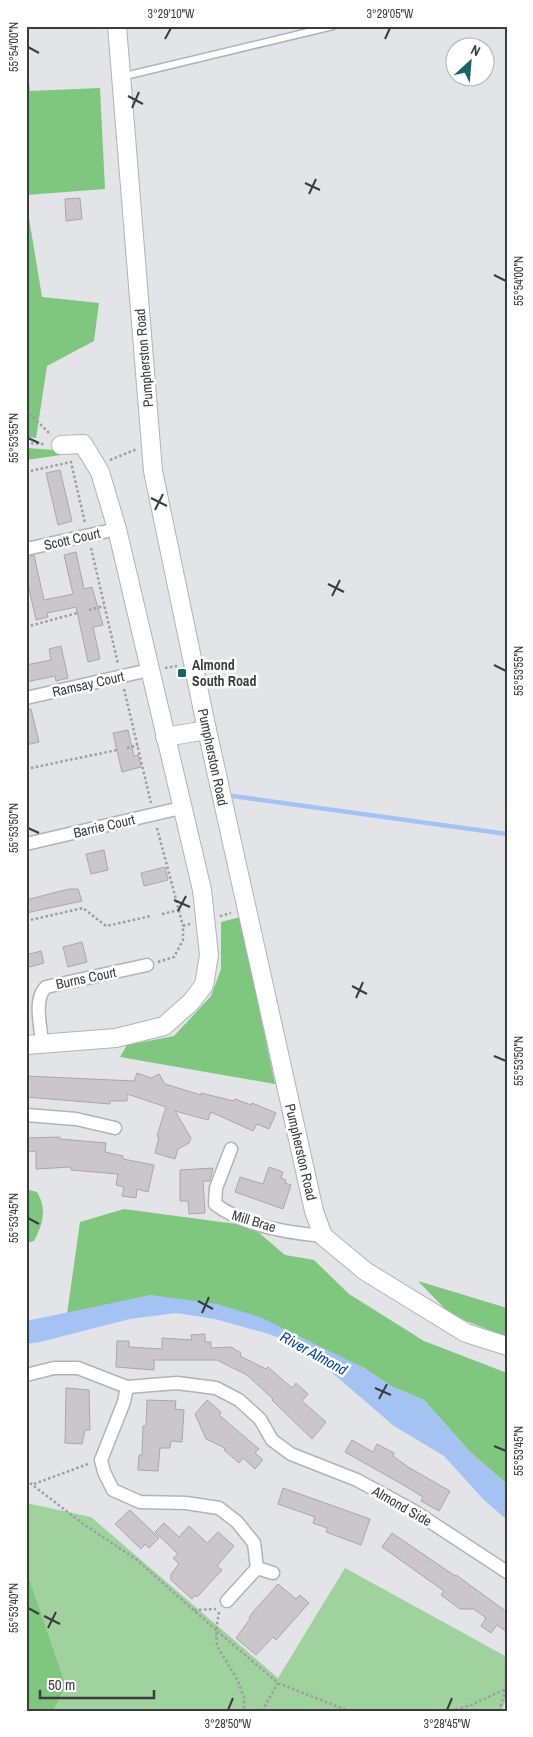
<svg xmlns="http://www.w3.org/2000/svg" width="533" height="1737" font-family="'Archivo Narrow',sans-serif">
	<rect width="100%" height="100%" fill="#e2e4e7"/>
	<path fill="#9fd29d" d="M26 1503 91 1517 278 1678 345 1568 507 1657V1694L502 1711H53L66 1686 26 1569Z"/>
	<g fill="#7fc67e">
		<path d="M26 53 30 91 100 88 105 189 26 195Z"/>
		<path d="M26 200 42 297 99 303 94 341 47 366 36 438 26 437Z"/>
		<path d="M26 448 55 450 61 455 26 460Z"/>
		<path d="M240 917 275 1084 120 1057 127 1045 174 1036 211 996 221 969V922Z"/>
		<path d="M26 1189 37 1192C47 1209 43 1224 34 1241L26 1243Z"/>
		<path d="M124 1209 251 1226 285 1255 314 1260 349 1294 424 1341 507 1373V1484L470 1452 424 1400 391 1386 364 1368 328 1352 151 1295 67 1314 80 1222Z"/>
		<path d="M418 1281 507 1308V1337L451 1315Z"/>
		<path d="M26 1569 66 1686 53 1711H26Z"/>
	</g>
	<path fill="#a5c3f2" d="M151 1295 217 1304 260 1317 364 1368 391 1386 424 1400 470 1452 507 1484V1520L484 1500 444 1456 394 1426 302 1347 269 1334 215 1319 176 1313 130 1319 40 1342 26 1344V1321Z"/>
	<g fill="none" stroke-linecap="round" stroke-linejoin="round">
		<path stroke="#a5c3f2" stroke-width="4.5" d="M233 796 507 834"/>
	</g>
	<g fill="#cac6c9" stroke="#aaa7a9">
		<path d="M80 198 82 219 66 221 65 199Z"/>
		<path d="M60 470 72 521 58 525 46 473Z"/>
		<path d="M76 552 84 589 92 587 103 625 93 627 100 659 88 662 76 607 47 613 48 617 36 620 26 575V557L34 555 44 600 73 594 64 555Z"/>
		<path d="M61 646 68 678 56 681 55 676 26 682V665L51 660 49 649Z"/>
		<path d="M26 709H31L39 742 26 745Z"/>
		<path d="M128 730 134 756 138 755 141 767 122 772 113 733Z"/>
		<path d="M104 850 108 870 91 874 86 854Z"/>
		<path d="M165 867 168 880 144 886 141 873Z"/>
		<path d="M69 889H78L82 901 26 913V900Z"/>
		<path d="M82 942 87 962 68 967 63 947Z"/>
		<path d="M41 951 44 963 26 968V955Z"/>
		<path d="M137 1073 151 1078 159 1074 165 1084 201 1095V1093L234 1101 235 1099 251 1105 252 1103 276 1113 269 1129 257 1124 253 1131 211 1112 208 1120 175 1111 191 1138 189 1143 178 1149 175 1159 155 1153 159 1137 157 1136 166 1107 127 1094V1101H110V1104L26 1097V1076L134 1081Z"/>
		<path d="M60 1137V1139L106 1143 105 1152 123 1156V1159L154 1165 148 1192 137 1189 136 1198 122 1196 124 1187 116 1185 118 1174 71 1170V1167L36 1169V1151L28 1152 27 1138Z"/>
		<path d="M269 1167 283 1172 281 1178 286 1180 285 1183 291 1185 283 1209 235 1192 240 1177 263 1184Z"/>
		<path d="M213 1168 210 1181H203L205 1213 189 1214 188 1201H180V1170Z"/>
		<path d="M205 1334V1342H211V1348L231 1347 241 1353 240 1356 266 1369 268 1367 292 1388 296 1383 308 1394 302 1401 326 1422 312 1439 272 1400 273 1399 247 1375 217 1360H154V1370L116 1367 117 1341H129V1347L162 1349V1338L192 1340 191 1335Z"/>
		<path d="M66 1388 89 1390 90 1430H85L82 1444 65 1443Z"/>
		<path d="M147 1400 176 1401 175 1409 184 1410 182 1442 171 1441 170 1448H160L158 1471 138 1470 139 1455H142L143 1426H146Z"/>
		<path d="M207 1400 221 1412 219 1415 259 1449 255 1453 263 1460 255 1469 243 1458 239 1463 224 1450 225 1448 206 1439 195 1414Z"/>
		<path d="M352 1440 373 1452 377 1444 394 1453 393 1456 408 1467 450 1491 439 1511 421 1501 423 1497 407 1487 345 1452Z"/>
		<path d="M283 1488 370 1519 361 1545 326 1532 327 1528 313 1523 315 1517 278 1504Z"/>
		<path d="M130 1510 159 1538 149 1548 145 1544 141 1549 115 1524Z"/>
		<path d="M164 1523 179 1537 189 1526 207 1543 218 1532 234 1546 217 1566 222 1570 197 1597 195 1595 192 1599 171 1580V1574L179 1564 173 1558 178 1554 155 1532Z"/>
		<path d="M392 1533 455 1576 456 1575 507 1612V1632L497 1625 491 1633 481 1626 486 1618 474 1609H460L441 1595 444 1591 382 1547Z"/>
		<path d="M278 1584 296 1599 300 1595 309 1603 276 1640 273 1637 256 1655 236 1638 250 1619 249 1618 253 1612Z"/>
	</g>
	<g fill="none" stroke-linecap="round" stroke-linejoin="round">
		<defs>
			<path id="lane" d="M121 77 333 26"/>
			<g id="street">
				<path d="M26 549 117 529"/>
				<path d="M26 698 149 670"/>
				<path d="M26 844 181 808"/>
				<path d="M42 1043C41 1027 33 999 46 987L147 965"/>
				<path d="M26 1115 76 1119 115 1128"/>
				<path d="M231 1149 216 1188 215 1204C242 1225 289 1233 323 1236"/>
				<path d="M26 1375 54 1368H78L127 1387 177 1383 216 1388 239 1400 260 1419 272 1440 291 1454 357 1480 414 1511 507 1572"/>
				<path d="M127 1387 124 1402 101 1460 104 1472 113 1490 140 1502 186 1503 219 1508 237 1522 254 1543 257 1568 227 1601"/>
				<path d="M257 1568 273 1573"/>
			</g>
			<g id="secondary">
				<path d="M117 26 153 471 207 730 314 1211 323 1236 365 1271 466 1333 507 1346"/>
				<path d="M165 737 207 730"/>
				<path d="M26 1045 116 1038 164 1026 191 1002 204 985 209 955 202 890 117 529 100 472 83 444 61 445"/>
			</g>
		</defs>
		<use href="#lane" stroke="#b1b3b6" stroke-width="9"/>
		<use href="#street" stroke="#b1b3b6" stroke-width="15"/>
		<use href="#secondary" stroke="#b1b3b6" stroke-width="20"/>
		<g stroke="#9c9ea0" stroke-width="2.5" stroke-dasharray="2.5 2.5" stroke-linecap="butt">
			<path d="M26 410 51 435"/>
			<path d="M26 443 45 444"/>
			<path d="M110 460 137 449"/>
			<path d="M26 472 71 462 85 523"/>
			<path d="M91 548 118 664"/>
			<path d="M89 610 104 606"/>
			<path d="M26 627 77 613"/>
			<path d="M165 668 177 666"/>
			<path d="M124 689 151 803"/>
			<path d="M127 748 138 745"/>
			<path d="M26 769 117 750"/>
			<path d="M157 828 183 926"/>
			<path d="M162 914 179 910"/>
			<path d="M220 916 231 913"/>
			<path d="M26 921 83 908 106 926 151 916"/>
			<path d="M158 962 174 957 183 940V926L190 924"/>
			<path d="M26 1480 82 1523 137 1560 216 1630 217 1646 238 1681 244 1698V1711"/>
			<path d="M34 1484 88 1464"/>
			<path d="M194 1610 216 1609"/>
			<path d="M219 1612 216 1630 278 1683 349 1711"/>
			<path d="M262 1711 278 1683"/>
			<path d="M451 1711 471 1705 506 1689 507 1687"/>
			<path d="M499 1711 506 1689"/>
		</g>
		<use href="#lane" stroke="#fff" stroke-width="6"/>
		<use href="#street" stroke="#fff" stroke-width="12"/>
		<use href="#secondary" stroke="#fff" stroke-width="18"/>
	</g>
	<path fill="none" stroke="#3b3c3d" stroke-width="2" d="M165 39 171 28M385 39 390 28M28 47 39 53M128 96 143 104M132 108 139 92M305 183 320 190M309 194 316 179M494 275 506 281M28 438 39 443M151 498 167 506M155 510 163 494M328 584 344 592M332 596 340 580M494 665 506 671M28 828 39 833M174 900 190 907M178 911 186 896M352 986 367 994M356 998 363 982M494 1056 506 1061M28 1218 39 1224M198 1301 213 1309M202 1313 209 1297M375 1388 391 1395M379 1399 387 1384M494 1446 506 1451M28 1608 39 1614M44 1616 60 1624M48 1628 56 1612M228 1710 233 1698M447 1710 452 1698"/>
	<rect fill="#176565" stroke="#fff" stroke-width="2" x="177" y="668" width="10" height="10" rx="2.5"/>
	<g text-anchor="middle" dominant-baseline="central" stroke-width="5" stroke-linejoin="round" paint-order="stroke">
		<g font-size="14" fill="#3b3c3d" stroke="#fff">
			<text transform="translate(144 358) rotate(-95)">Pumpherston Road</text>
			<text transform="translate(72 539) rotate(-13)">Scott Court</text>
			<text transform="translate(88 684) rotate(-13)">Ramsay Court</text>
			<text transform="translate(213 757) rotate(78)">Pumpherston Road</text>
			<text transform="translate(104 826) rotate(-13)">Barrie Court</text>
			<text transform="translate(86 978) rotate(-12)">Burns Court</text>
			<text transform="translate(301 1152) rotate(77)">Pumpherston Road</text>
			<text transform="translate(254 1221) rotate(17)">Mill Brae</text>
			<text transform="translate(402 1506) rotate(30)">Almond Side</text>
		</g>
		<g font-size="14" font-weight="bold" fill="#3b3c3d" stroke="#fff" text-anchor="start">
			<text x="192" y="665">Almond<tspan x="192" dy="16">South Road</tspan></text>
		</g>
		<g font-size="15" font-style="italic" fill="#044299" stroke="#fff">
			<text transform="translate(314 1353) rotate(29)">River Almond</text>
		</g>
	</g>
	<rect width="533" height="1737" fill="none" stroke="#ffffff" stroke-width="55"/>
	<g transform="translate(470 62) rotate(26)"><circle r="24" fill="#ffffff" stroke="#b1b1b1"/>
	<path d="M0-4L9 19L0 12L-9 19Z" fill="#176565"/>
	<text y="-8" font-size="14" font-weight="bold" text-anchor="middle" fill="#3b3c3d">N</text>
	</g>
	<path d="M40 1690v8h114v-8" fill="none" stroke="#3b3c3d" stroke-width="2.5"/>
	<text x="48" y="1690" font-size="15" fill="#3b3c3d" stroke="#ffffff" stroke-width="4" paint-order="stroke">50 m</text>
	<rect x="28" y="28" width="478" height="1682" fill="none" stroke="#3b3c3d" stroke-width="2"/>
	<g font-size="12" text-anchor="middle" fill="#3b3c3d">
		<text x="171" y="18">3°29'10"W</text>
		<text x="390" y="18">3°29'05"W</text>
		<text transform="translate(14 47) rotate(-90)" y="4">55°54'00"N</text>
		<text transform="translate(519 281) rotate(-90)" y="4">55°54'00"N</text>
		<text transform="translate(14 438) rotate(-90)" y="4">55°53'55"N</text>
		<text transform="translate(519 671) rotate(-90)" y="4">55°53'55"N</text>
		<text transform="translate(14 828) rotate(-90)" y="4">55°53'50"N</text>
		<text transform="translate(519 1061) rotate(-90)" y="4">55°53'50"N</text>
		<text transform="translate(14 1218) rotate(-90)" y="4">55°53'45"N</text>
		<text transform="translate(519 1451) rotate(-90)" y="4">55°53'45"N</text>
		<text transform="translate(14 1608) rotate(-90)" y="4">55°53'40"N</text>
		<text x="228" y="1728">3°28'50"W</text>
		<text x="447" y="1728">3°28'45"W</text>
	</g>
</svg>
